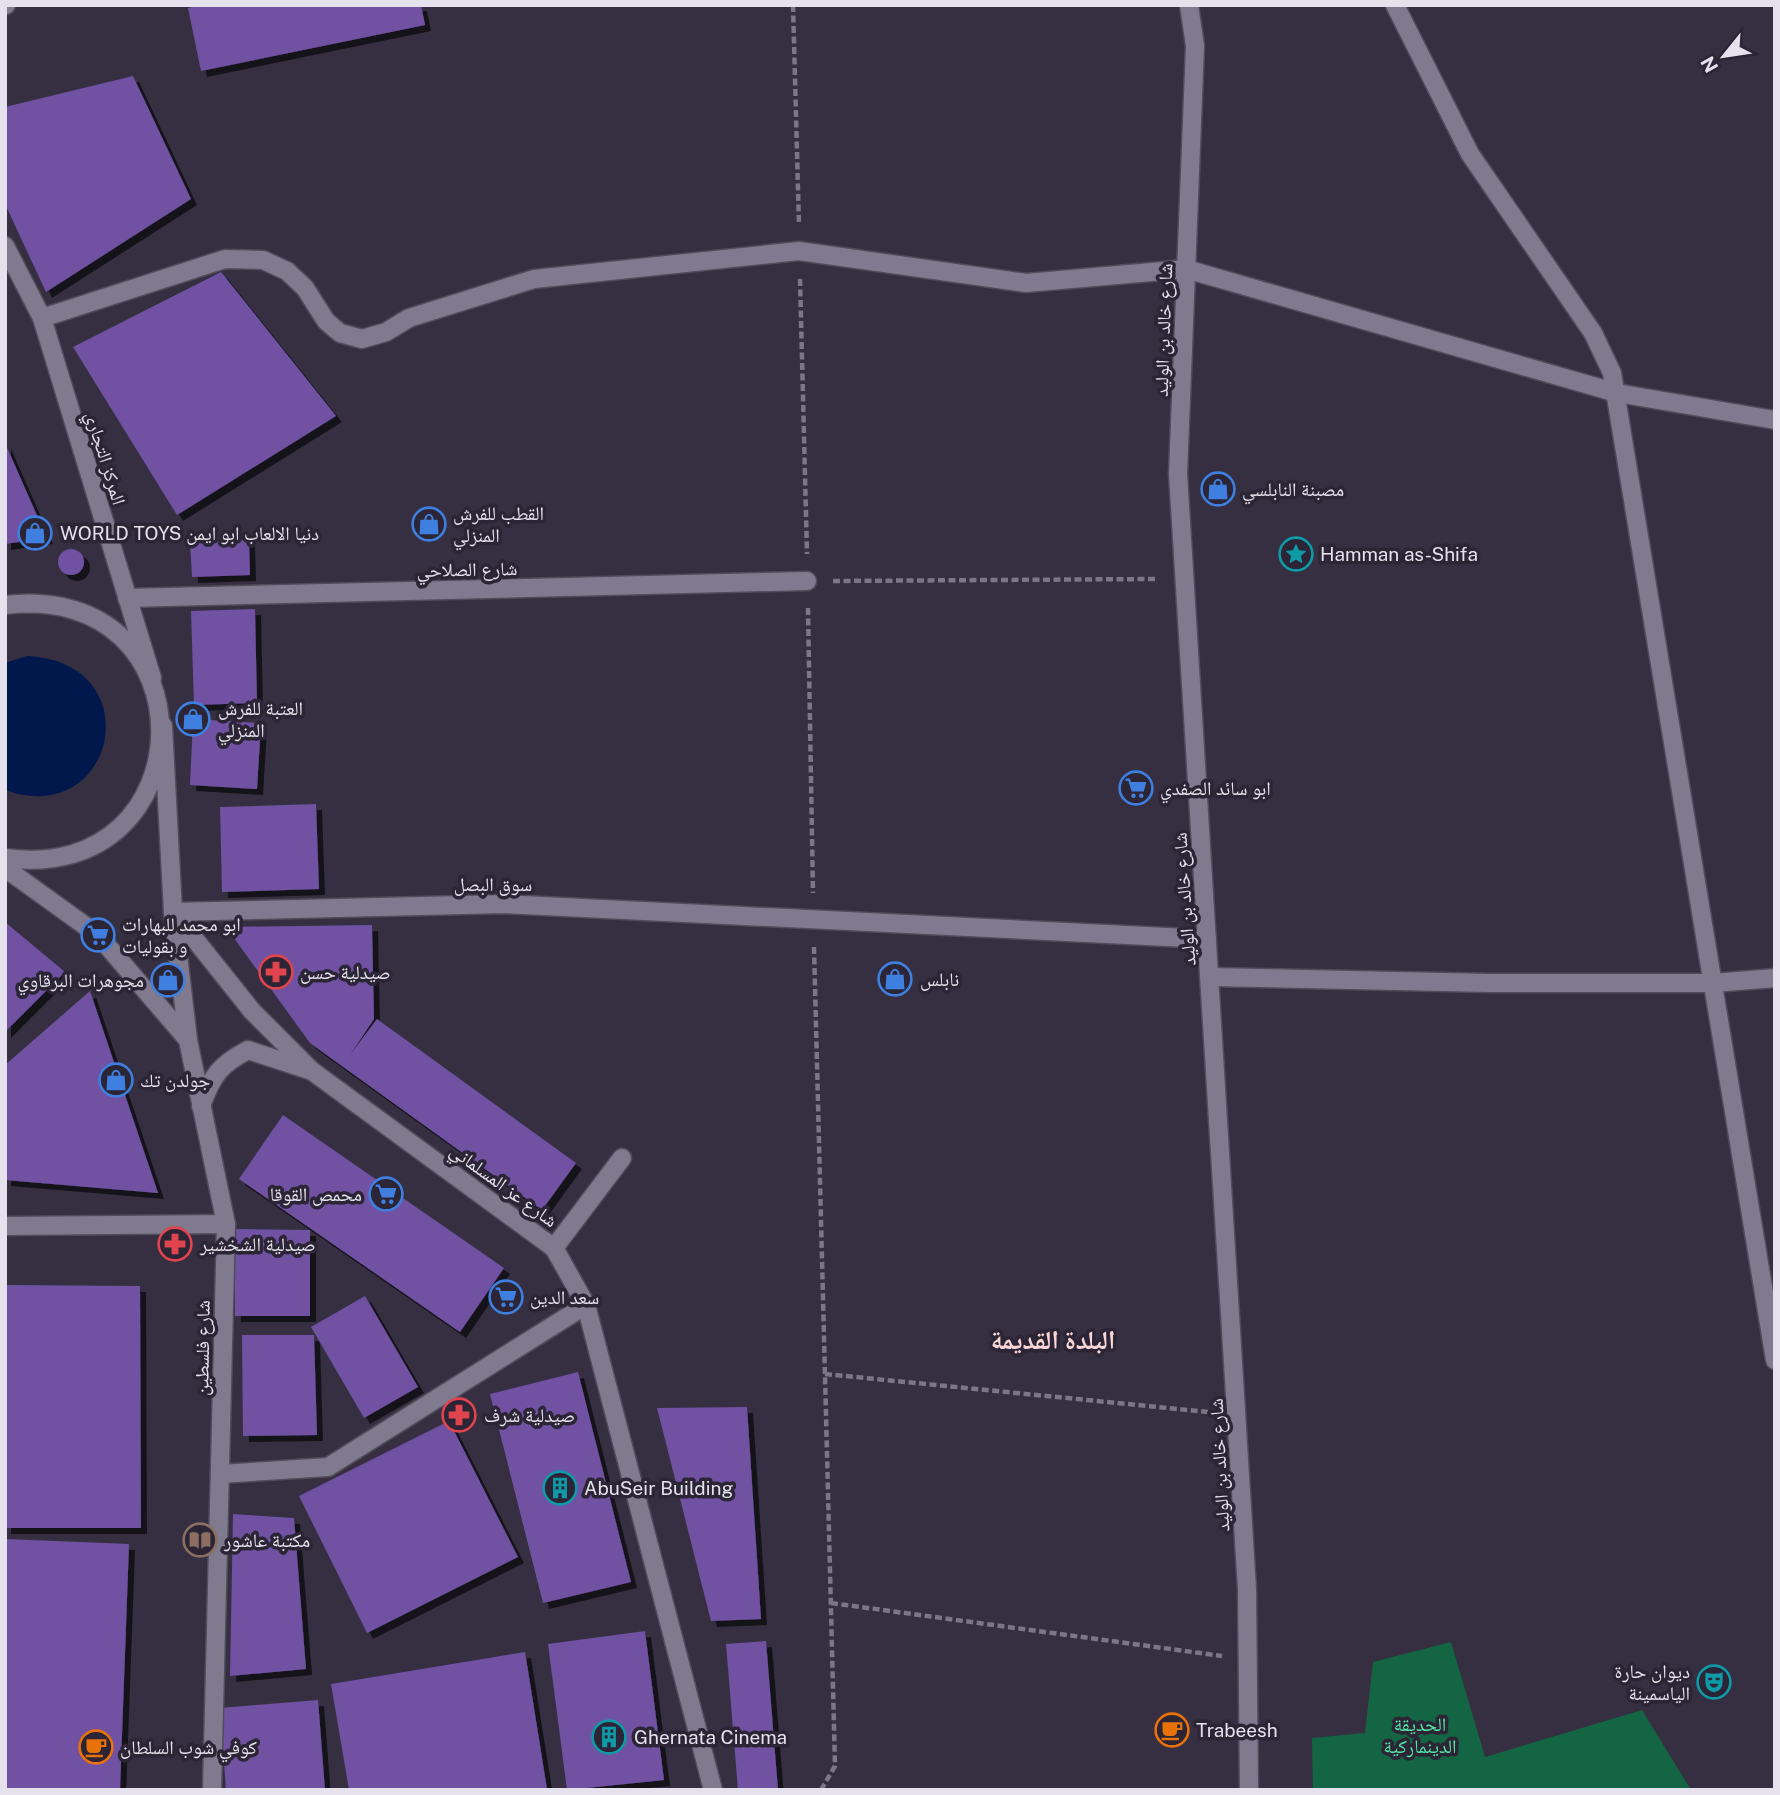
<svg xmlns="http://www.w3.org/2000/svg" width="1780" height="1795" font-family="'Public Sans','Noto Naskh Arabic',sans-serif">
	<defs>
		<filter id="shadow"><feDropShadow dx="6" dy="6" stdDeviation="0" flood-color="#0009"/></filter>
	</defs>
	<rect width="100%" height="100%" fill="#352f41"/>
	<path fill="#146543" d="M1451 1642 1485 1757 1642 1710 1691 1790H1313L1312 1738 1365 1733 1373 1662Z"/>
	<path fill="#00184c" d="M27 656C152 662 116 830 5 790V663Z"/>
	<g fill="#6f51a2" filter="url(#shadow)">
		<path d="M201 5H421L425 25 201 71 188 8Z"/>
		<path d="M133 76 191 199 46 292 5 204V107Z"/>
		<path d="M221 272 336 416 177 515 73 347Z"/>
		<path d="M5 443 47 538 5 544Z"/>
		<path d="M249 540 250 575 192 577 190 542Z"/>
		<circle cx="71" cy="562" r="13"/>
		<path d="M255 609 257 703 194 705 191 611Z"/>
		<path d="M193 719 261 723 257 789 190 785Z"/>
		<path d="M316 804 319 889 222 892 220 807Z"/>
		<path d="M5 922 65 972 5 1032Z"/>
		<path d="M372 925 374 1019 350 1055 377 1019 576 1163 542 1210 310 1043 226 927Z"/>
		<path d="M90 991 158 1193 5 1180V1065Z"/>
		<path d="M283 1115 504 1268 460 1332 239 1179Z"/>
		<path d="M235 1229 310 1230V1316H235Z"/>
		<path d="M5 1285 140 1286 141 1528H5Z"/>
		<path d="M365 1296 418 1387 364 1418 311 1327Z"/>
		<path d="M242 1335H314L317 1435 243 1436Z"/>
		<path d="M578 1372 631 1582 543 1603 490 1394Z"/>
		<path d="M747 1407 761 1619 711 1621 657 1408Z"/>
		<path d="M449 1421 518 1557 367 1633 299 1496Z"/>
		<path d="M233 1514 294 1518 306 1669 230 1676Z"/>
		<path d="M5 1539 129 1544 120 1790 5 1788Z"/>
		<path d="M645 1631 664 1780 567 1790 548 1644Z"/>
		<path d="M766 1641 778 1790H738L726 1644Z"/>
		<path d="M525 1652 547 1789 349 1790 331 1684Z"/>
		<path d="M318 1700 325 1790H226L220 1708Z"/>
	</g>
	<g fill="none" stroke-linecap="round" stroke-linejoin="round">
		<defs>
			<g id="street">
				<path d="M5 5H6"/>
				<path d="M1189 5 1195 46 1178 474 1247 1589 1249 1790"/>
				<path d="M1395 5 1470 154 1593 333 1612 373 1775 1360"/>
				<path d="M5 246 42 318 152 678"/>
				<path d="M42 318 225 259 263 260 287 271 305 288 326 321 340 333 362 339 386 332 409 318 534 279 799 251 1026 283 1186 269 1617 393 1775 420"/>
				<path d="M127 598 807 581"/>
				<path d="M5 868 98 935 188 1040"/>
				<path d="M1210 977 1489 983H1713L1775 978"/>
				<path d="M201 1106C212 1076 219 1065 248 1050L312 1071"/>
				<path d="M5 1226 226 1224"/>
				<path d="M554 1248 622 1158"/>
				<path d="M220 1474 328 1467 586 1305"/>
				<path d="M212 1790 226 1224 188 1040 173 912 505 904 1207 939"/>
			</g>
			<g id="secondary">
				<path d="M5 605C215 580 209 886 5 858"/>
				<path d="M163 726 173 912 252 1011 312 1071 554 1248 586 1305 713 1790"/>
			</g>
		</defs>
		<use href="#street" stroke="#504c5a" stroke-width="21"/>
		<use href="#secondary" stroke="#504c5a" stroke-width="21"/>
		<g stroke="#7b7786" stroke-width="4.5" stroke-dasharray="7 3.5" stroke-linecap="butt">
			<path d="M793 5 799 225"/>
			<path d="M800 279 807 554"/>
			<path d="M833 581 1156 579"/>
			<path d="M808 608 813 893"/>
			<path d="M814 947 835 1766 821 1790"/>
			<path d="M825 1374 1208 1412"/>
			<path d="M831 1603 1222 1656"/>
		</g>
		<use href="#street" stroke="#807a8f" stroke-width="18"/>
		<use href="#secondary" stroke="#807a8f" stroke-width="18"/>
	</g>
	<defs>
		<symbol id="shop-ring" viewBox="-11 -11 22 22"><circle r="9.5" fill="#2b2536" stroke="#3f7fe0" stroke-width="1.5"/><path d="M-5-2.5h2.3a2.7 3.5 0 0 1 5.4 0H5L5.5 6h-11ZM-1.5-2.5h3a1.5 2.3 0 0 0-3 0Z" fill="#3f7fe0"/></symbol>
		<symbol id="sight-ring" viewBox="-11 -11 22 22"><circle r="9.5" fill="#2b2536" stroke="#0f9aa8" stroke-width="1.5"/><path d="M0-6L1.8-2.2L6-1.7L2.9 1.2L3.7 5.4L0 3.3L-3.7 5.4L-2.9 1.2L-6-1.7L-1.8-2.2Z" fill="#0f9aa8"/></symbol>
		<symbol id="supermarket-ring" viewBox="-11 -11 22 22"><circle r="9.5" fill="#2b2536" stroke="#3f7fe0" stroke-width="1.5"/><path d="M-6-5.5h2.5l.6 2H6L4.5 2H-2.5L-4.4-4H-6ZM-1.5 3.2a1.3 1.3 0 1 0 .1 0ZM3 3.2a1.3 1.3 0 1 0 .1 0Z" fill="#3f7fe0"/></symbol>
		<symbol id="pharmacy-ring" viewBox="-11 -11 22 22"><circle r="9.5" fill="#2b2536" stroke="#e0444e" stroke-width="1.5"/><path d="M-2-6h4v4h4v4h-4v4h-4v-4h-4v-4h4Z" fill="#e0444e"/></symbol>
		<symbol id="building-ring" viewBox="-11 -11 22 22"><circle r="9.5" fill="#2b2536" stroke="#0f9aa8" stroke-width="1.5"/><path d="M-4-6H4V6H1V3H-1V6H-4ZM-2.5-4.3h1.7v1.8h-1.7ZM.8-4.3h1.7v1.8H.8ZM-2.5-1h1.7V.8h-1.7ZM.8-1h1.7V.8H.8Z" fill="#0f9aa8"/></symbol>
		<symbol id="library-ring" viewBox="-11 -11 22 22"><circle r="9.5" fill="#2b2536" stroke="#8d6e63" stroke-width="1.5"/><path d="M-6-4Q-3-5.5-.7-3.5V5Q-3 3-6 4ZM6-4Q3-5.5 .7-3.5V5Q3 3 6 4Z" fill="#8d6e63"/></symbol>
		<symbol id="theatre-ring" viewBox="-11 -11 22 22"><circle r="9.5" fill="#2b2536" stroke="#0f9aa8" stroke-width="1.5"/><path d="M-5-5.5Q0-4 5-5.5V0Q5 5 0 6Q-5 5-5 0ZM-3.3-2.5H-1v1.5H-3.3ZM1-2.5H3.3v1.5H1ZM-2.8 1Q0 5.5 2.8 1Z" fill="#0f9aa8"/></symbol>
		<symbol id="cafe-ring" viewBox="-11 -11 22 22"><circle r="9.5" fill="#2b2536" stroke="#e8710a" stroke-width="1.5"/><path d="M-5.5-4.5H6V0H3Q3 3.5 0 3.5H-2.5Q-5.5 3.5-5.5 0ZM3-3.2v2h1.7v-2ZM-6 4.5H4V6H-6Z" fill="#e8710a"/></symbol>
	</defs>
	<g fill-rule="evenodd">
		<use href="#shop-ring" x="1199" y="470" width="38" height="38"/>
		<use href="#shop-ring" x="410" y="505" width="38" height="38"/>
		<use href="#shop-ring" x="16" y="514" width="38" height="38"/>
		<use href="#sight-ring" x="1277" y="535" width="38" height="38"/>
		<use href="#shop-ring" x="174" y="700" width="38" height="38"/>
		<use href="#supermarket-ring" x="1117" y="769" width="38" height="38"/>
		<use href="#supermarket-ring" x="79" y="916" width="38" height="38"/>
		<use href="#pharmacy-ring" x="257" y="953" width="38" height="38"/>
		<use href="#shop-ring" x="876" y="960" width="38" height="38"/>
		<use href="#shop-ring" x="149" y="961" width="38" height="38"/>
		<use href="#shop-ring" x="97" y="1061" width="38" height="38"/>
		<use href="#supermarket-ring" x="367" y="1175" width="38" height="38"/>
		<use href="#pharmacy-ring" x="156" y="1225" width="38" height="38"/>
		<use href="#supermarket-ring" x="487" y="1278" width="38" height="38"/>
		<use href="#pharmacy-ring" x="440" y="1396" width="38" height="38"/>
		<use href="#building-ring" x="541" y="1469" width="38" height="38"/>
		<use href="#library-ring" x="181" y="1521" width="38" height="38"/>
		<use href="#theatre-ring" x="1695" y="1663" width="38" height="38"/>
		<use href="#cafe-ring" x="1153" y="1711" width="38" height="38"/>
		<use href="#building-ring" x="590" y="1718" width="38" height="38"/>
		<use href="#cafe-ring" x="77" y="1728" width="38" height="38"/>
	</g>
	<g text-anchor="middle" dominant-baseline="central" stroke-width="7" stroke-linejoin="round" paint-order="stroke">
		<g font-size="19" fill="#e5e2ed" stroke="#2b2536">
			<text transform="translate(1163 330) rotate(-88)">شارع خالد بن الوليد</text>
			<text transform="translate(106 458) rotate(73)">المركز التجاري</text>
			<text transform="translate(467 569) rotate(-1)">شارع الصلاحي</text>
			<text x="493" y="884">سوق البصل</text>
			<text transform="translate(1184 899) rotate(-94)">شارع خالد بن الوليد</text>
			<text transform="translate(504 1185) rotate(36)">شارع عز المسلماني</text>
			<text transform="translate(202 1348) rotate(-89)">شارع فلسطين</text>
			<text transform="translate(1219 1465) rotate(-93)">شارع خالد بن الوليد</text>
		</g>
		<g font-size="19" fill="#e5e2ed" stroke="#2b2536" text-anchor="start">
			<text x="1242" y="489">مصبنة النابلسي</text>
			<text x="453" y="513">القطب للفرش<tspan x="453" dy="22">المنزلي</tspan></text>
			<text x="60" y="533">WORLD TOYS دنيا الالعاب ابو ايمن</text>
			<text x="1320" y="554">Hamman as-Shifa</text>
			<text x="218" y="708">العتبة للفرش<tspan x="218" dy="22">المنزلي</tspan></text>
			<text x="1160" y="788">ابو سائد الصفدي</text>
			<text x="122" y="924">ابو محمد للبهارات<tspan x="122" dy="22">و بقوليات</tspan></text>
			<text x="300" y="972">صيدلية حسن</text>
			<text x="920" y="979">نابلس</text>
			<text x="144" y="980" text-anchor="end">مجوهرات البرقاوي</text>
			<text x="140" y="1080">جولدن تك</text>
			<text x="362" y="1194" text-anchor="end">محمص القوقا</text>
			<text x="200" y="1244">صيدلية الشخشير</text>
			<text x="530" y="1297">سعد الدين</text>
			<text x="484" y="1415">صيدلية شرف</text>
			<text x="584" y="1488">AbuSeir Building</text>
			<text x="224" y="1540">مكتبة عاشور</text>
			<text x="1690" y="1671" text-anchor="end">ديوان حارة<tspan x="1690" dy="22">الياسمينة</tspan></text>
			<text x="1196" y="1730">Trabeesh</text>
			<text x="634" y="1737">Ghernata Cinema</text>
			<text x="120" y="1747">كوفي شوب السلطان</text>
		</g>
		<g font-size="19" fill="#53e8a5" stroke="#2b2536">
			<text x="1420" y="1724">الحديقة<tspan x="1420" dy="22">الدينماركية</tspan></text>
		</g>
		<g font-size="26" font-weight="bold" fill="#fad6d6" stroke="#2b2536">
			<text x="1053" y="1339">البلدة القديمة</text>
		</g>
	</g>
	<rect width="1780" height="1795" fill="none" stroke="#e5e2ed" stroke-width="14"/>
	<g transform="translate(1724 56) rotate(240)" stroke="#2b2536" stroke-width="5" paint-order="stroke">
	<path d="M0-5L12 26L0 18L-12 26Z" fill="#e5e2ed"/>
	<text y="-10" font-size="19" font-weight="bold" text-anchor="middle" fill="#e5e2ed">N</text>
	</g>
</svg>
